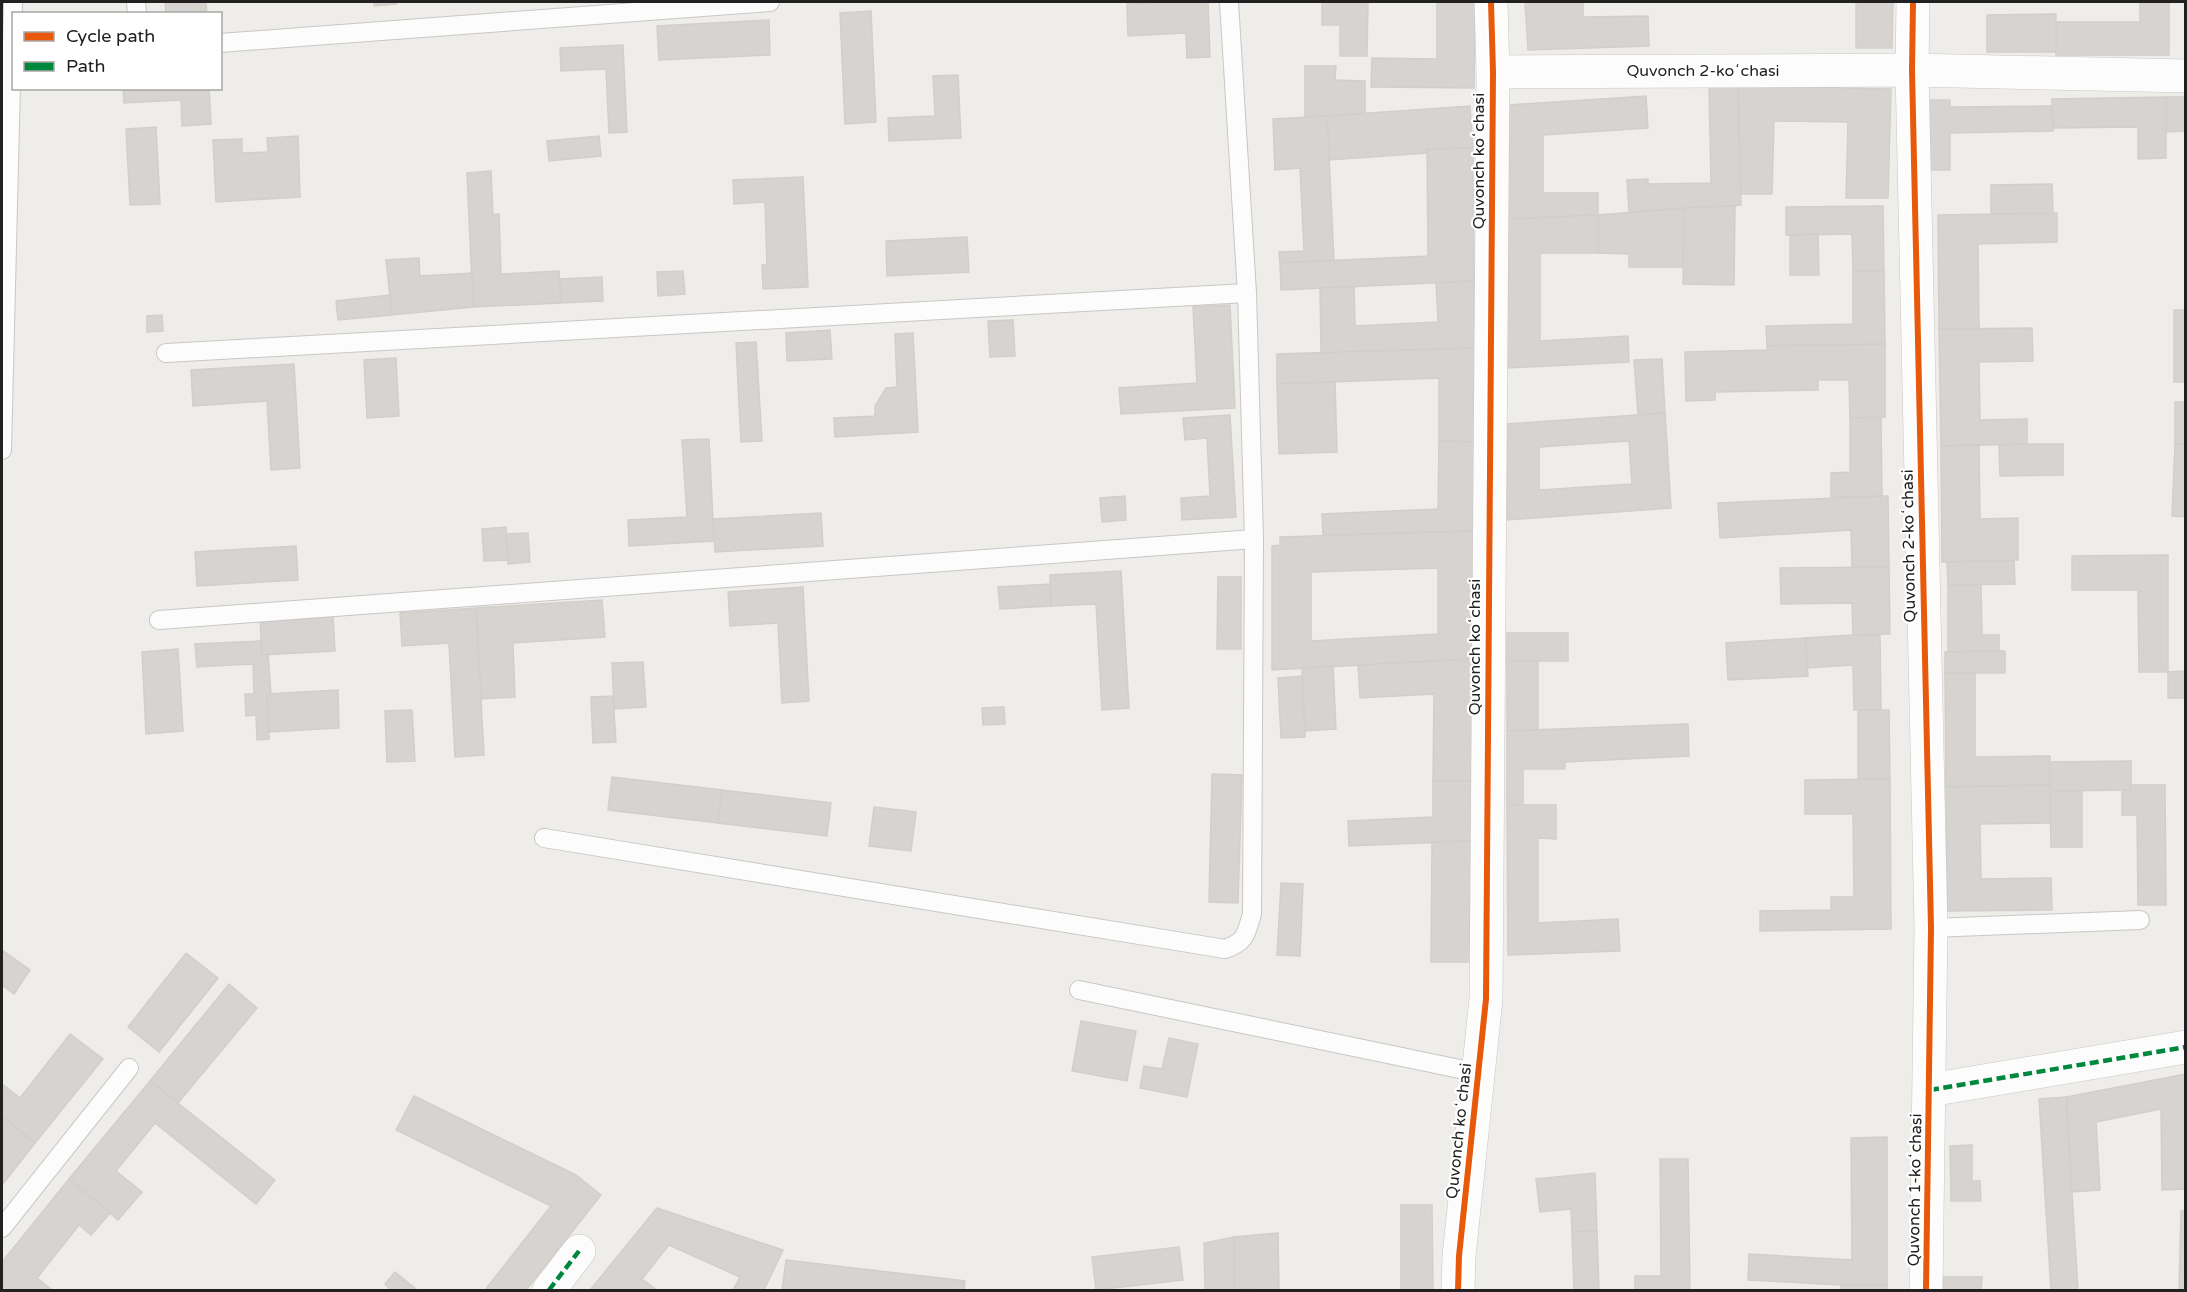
<svg xmlns="http://www.w3.org/2000/svg" width="2187" height="1292" font-family="'Varela Round',sans-serif">
	<rect width="100%" height="100%" fill="#efedea"/>
	<g fill="#d6d3d1" stroke="#d2cfcb" stroke-width="1.5" fill-rule="evenodd">
		<path d="M165 2H206L207 14H166Z"/>
		<path d="M374 2H396V4L374 6Z"/>
		<path d="M1184 2H1208L1210 57 1187 58 1186 33 1128 36 1127 4Z"/>
		<path d="M1322 2H1368L1367 56H1340V25H1322Z"/>
		<path d="M1437 2H1475L1474 88 1371 87 1372 58 1437 59Z"/>
		<path d="M1525 2H1583V17L1648 16 1649 46 1528 50Z"/>
		<path d="M1856 2H1893L1892 48H1856Z"/>
		<path d="M2140 2H2169V55H2056V22H2140Z"/>
		<path d="M871 11 876 122 845 124 840 13Z"/>
		<path d="M2056 14V52H1987V15Z"/>
		<path d="M769 20 770 55 659 60 657 26Z"/>
		<path d="M623 45 627 132 609 133 606 69 561 71 560 48Z"/>
		<path d="M1305 66H1336L1335 80 1365 81V114L1305 117Z"/>
		<path d="M958 75 961 138 889 141 888 118 935 116 933 76Z"/>
		<path d="M1709 86H1738L1741 205 1629 212 1627 180 1648 179V184L1711 183Z"/>
		<path d="M1738 86 1891 89 1888 198H1846L1848 122 1774 121 1772 194H1741Z"/>
		<path d="M123 88H209L211 124 182 126 181 100 124 103Z"/>
		<path d="M1646 96 1648 128 1543 135V193H1598V215L1508 219V105Z"/>
		<path d="M2166 97H2186V131L2166 132Z"/>
		<path d="M2166 97V158L2138 159V127L2053 128 2052 99Z"/>
		<path d="M1923 100H1950V107L2052 106 2053 131 1950 133V170H1923Z"/>
		<path d="M1470 106 1473 148 1427 149V153L1329 160 1327 116Z"/>
		<path d="M1327 116 1334 260 1280 263 1279 252 1304 251 1300 168 1275 170 1273 119Z"/>
		<path d="M156 127 160 204 130 205 126 129Z"/>
		<path d="M298 136 300 197 216 202 213 140 242 139V153L268 152 267 138Z"/>
		<path d="M599 136 601 156 549 161 547 141Z"/>
		<path d="M1473 148 1474 281 1281 290 1280 263 1428 256 1427 149Z"/>
		<path d="M491 171 493 215 499 214 501 274 559 271 561 303 473 307 467 173Z"/>
		<path d="M803 177 808 287 763 289 762 265H767L765 202 734 204 733 180Z"/>
		<path d="M2052 184 2053 214H1991V185Z"/>
		<path d="M1735 206 1734 285 1683 284 1684 208Z"/>
		<path d="M1883 206 1884 271H1853L1852 234 1786 235V207Z"/>
		<path d="M1684 208 1683 267H1629V254L1598 253V215Z"/>
		<path d="M2057 213V242L1978 244 1979 329H1939L1938 215Z"/>
		<path d="M1598 215V253H1540V341L1628 336 1629 362 1507 368 1508 219Z"/>
		<path d="M1818 234 1819 275H1790V235Z"/>
		<path d="M967 237 969 272 887 276 886 241Z"/>
		<path d="M419 258 420 276 472 273 473 307 392 315 386 260Z"/>
		<path d="M683 271 685 294 658 296 657 272Z"/>
		<path d="M1853 271H1884L1885 344 1767 346 1766 326 1853 324Z"/>
		<path d="M602 277 603 301 561 303 560 279Z"/>
		<path d="M1474 281 1475 348 1321 353 1320 288 1354 287 1355 326 1438 322 1436 283Z"/>
		<path d="M390 295 392 315 338 320 336 301Z"/>
		<path d="M1230 305 1235 408 1121 414 1119 388 1197 383 1193 307Z"/>
		<rect x="2174" y="310" width="12" height="72"/>
		<path d="M162 315 163 331 147 332V316Z"/>
		<path d="M1013 320 1015 356 990 357 988 321Z"/>
		<path d="M2032 328 2033 361 1979 362 1980 420 2027 419V444L1941 446 1939 329Z"/>
		<path d="M830 330 832 359 787 361 786 333Z"/>
		<path d="M913 333 918 432 835 437 834 418 875 416V406L886 388 897 387 895 334Z"/>
		<path d="M756 342 762 441 741 442 736 343Z"/>
		<path d="M1885 344V417L1850 418 1849 380H1818V390L1715 392V400L1686 401 1685 352 1767 350V346Z"/>
		<path d="M1475 348 1474 442 1439 441V378L1277 384V354Z"/>
		<path d="M396 358 399 416 367 418 364 360Z"/>
		<path d="M1662 359 1665 413 1638 415 1634 360Z"/>
		<path d="M294 364 300 468 271 470 267 401 193 406 191 370Z"/>
		<path d="M1335 382 1337 452 1279 454 1277 384Z"/>
		<rect x="2175" y="402" width="11" height="42"/>
		<path d="M1665 413 1671 508 1507 520V424ZM1629 441 1632 484 1539 490V447Z"/>
		<path d="M1230 415 1236 517 1182 520 1181 498 1210 496 1207 438 1185 440 1183 418Z"/>
		<path d="M1850 418H1881L1882 496 1831 497V473L1850 472Z"/>
		<path d="M709 439 714 541 629 546 628 520 687 517 682 440Z"/>
		<path d="M1439 441 1474 442V531L1323 535 1322 514 1438 509Z"/>
		<path d="M2027 444H2063V475L2000 476 1999 445Z"/>
		<path d="M2175 444H2186V517L2172 516Z"/>
		<path d="M1979 445 1980 519 2018 518V560L1942 562 1941 446Z"/>
		<path d="M1125 496 1126 520 1102 522 1100 498Z"/>
		<path d="M1882 496H1888L1889 567H1852L1851 530 1720 538 1718 503Z"/>
		<path d="M821 513 823 546 715 552 713 519Z"/>
		<path d="M506 527 508 560 484 561 482 529Z"/>
		<path d="M1474 531 1473 659 1272 670V546L1280 545V537ZM1438 568V634L1311 641V572Z"/>
		<path d="M528 533 530 562 508 564 506 534Z"/>
		<path d="M296 546 298 580 197 586 195 552Z"/>
		<path d="M2168 555V672H2139L2138 590H2072V556Z"/>
		<path d="M2014 561 2015 584 1948 585 1947 562Z"/>
		<path d="M1889 567 1890 634 1853 635 1852 603 1781 604 1780 568Z"/>
		<path d="M1121 571 1129 708 1102 710 1096 604 1051 606 1050 575Z"/>
		<path d="M1218 577H1241V649H1217Z"/>
		<path d="M1050 584 1051 606 1000 609 998 587Z"/>
		<path d="M1948 585H1981L1982 635H1999V651L1948 652Z"/>
		<path d="M803 587 809 701 782 703 778 623 730 626 728 592Z"/>
		<path d="M602 600 605 637 513 643 515 697 481 699 476 608Z"/>
		<path d="M476 608 484 755 455 757 449 643 402 646 400 613Z"/>
		<path d="M333 616 335 651 262 655 260 620Z"/>
		<rect x="1507" y="633" width="61" height="28"/>
		<path d="M1853 635H1880L1881 710H1854L1853 665 1807 668 1805 638Z"/>
		<path d="M1805 638 1808 676 1728 680 1726 643Z"/>
		<path d="M261 641 262 655 268 654 271 694H267L269 739 257 740 256 715 246 716 245 694H254L253 664 197 667 195 644Z"/>
		<path d="M178 649 183 731 146 734 142 652Z"/>
		<path d="M1999 651H2005V673H1945V652Z"/>
		<path d="M1473 659 1472 781H1433L1434 694 1360 698 1358 665Z"/>
		<rect x="1507" y="661" width="31" height="70"/>
		<path d="M643 662 646 707 614 709 612 663Z"/>
		<path d="M1333 666 1336 729 1305 731 1302 668Z"/>
		<path d="M2186 671V698H2168V672Z"/>
		<path d="M1945 673H1975V757L2050 756V785L1946 787Z"/>
		<path d="M1302 676 1305 737 1281 738 1278 678Z"/>
		<path d="M338 690 339 728 269 732 267 694Z"/>
		<path d="M613 696 616 742 593 743 591 697Z"/>
		<path d="M1004 707 1005 724 983 725 982 708Z"/>
		<path d="M412 710 415 761 387 762 385 711Z"/>
		<path d="M1858 710H1889L1890 779H1858Z"/>
		<path d="M1688 724 1689 756 1565 762V769H1523V805H1507V731Z"/>
		<path d="M2131 761V790L2050 791V762Z"/>
		<path d="M1212 774 1242 775 1238 903 1209 902Z"/>
		<path d="M612 777 722 790 718 823 608 810Z"/>
		<path d="M1890 779 1891 929 1760 931V911L1831 910V897H1854L1853 814H1805V780Z"/>
		<path d="M1433 781H1472L1471 841 1349 846 1348 821 1433 817Z"/>
		<path d="M2050 785 2051 823 1980 824 1981 879 2051 878 2052 910 1947 911 1946 787Z"/>
		<path d="M2131 785H2165L2166 905H2138L2137 815H2122V790H2131Z"/>
		<path d="M722 790 831 803 827 836 718 823Z"/>
		<path d="M2050 791H2082V847H2051Z"/>
		<path d="M1507 805H1556V839L1538 838V923L1618 919 1620 951 1508 955Z"/>
		<path d="M874 807 916 812 911 851 869 846Z"/>
		<path d="M1471 841 1470 962H1431L1432 842Z"/>
		<path d="M1281 883 1303 884 1300 956 1277 955Z"/>
		<path d="M2 950 30 970 14 994 2 985Z"/>
		<path d="M186 953 218 978 159 1052 128 1027Z"/>
		<path d="M229 984 257 1008 178 1103 150 1081Z"/>
		<path d="M1081 1021 1136 1031 1127 1081 1072 1071Z"/>
		<path d="M70 1034 103 1059 35 1143 2 1116V1084L20 1098Z"/>
		<path d="M1169 1038 1198 1044 1187 1097 1140 1088 1144 1066 1162 1069Z"/>
		<path d="M2186 1074V1189L2162 1190 2161 1109 2096 1122 2100 1190 2072 1192 2066 1097Z"/>
		<path d="M150 1081 275 1180 256 1204 155 1123 116 1171 142 1192 118 1220 69 1179Z"/>
		<path d="M414 1096 576 1175 601 1195 526 1290H485L551 1206 396 1130Z"/>
		<path d="M2066 1097 2078 1290H2051L2039 1099Z"/>
		<path d="M2 1116 35 1143 2 1185Z"/>
		<path d="M1887 1137V1285H1841L1748 1280 1749 1254 1852 1260 1851 1138Z"/>
		<path d="M1972 1145V1181H1980L1981 1201H1951L1950 1146Z"/>
		<path d="M1660 1159H1688L1690 1290H1635V1276H1661Z"/>
		<path d="M1595 1173 1597 1231 1572 1232 1571 1209 1540 1212 1536 1179Z"/>
		<path d="M69 1179 110 1213 91 1235 79 1225 37 1278 52 1290H4L2 1289V1262Z"/>
		<path d="M1401 1205H1432L1433 1290H1401Z"/>
		<path d="M657 1208 783 1250 764 1290H733L740 1277 669 1245 642 1279 657 1290H590Z"/>
		<path d="M2181 1211H2186V1290H2179Z"/>
		<path d="M1597 1231 1599 1290H1574L1572 1232Z"/>
		<path d="M1278 1233 1279 1290 1234 1288V1237Z"/>
		<path d="M1234 1237V1290H1205L1204 1243Z"/>
		<path d="M1179 1247 1183 1280 1096 1290 1092 1257Z"/>
		<path d="M786 1260 965 1281 964 1290H782Z"/>
		<path d="M395 1272 417 1290 390 1289 385 1284Z"/>
		<path d="M1943 1277H1982L1981 1290H1943Z"/>
		<rect x="1841" y="1285" width="46" height="5"/>
	</g>
	<g fill="none" stroke-linecap="round" stroke-linejoin="round">
		<defs>
			<g id="service">
				<path d="M136 2 137 14"/>
				<path d="M220 43 770 2"/>
				<path d="M166 353 1247 293"/>
				<path d="M2 450 13 2"/>
				<path d="M159 620 1254 539"/>
				<path d="M544 838 1225 949C1246 942 1246 934 1252 914L1254 539 1247 293 1229 2"/>
				<path d="M1931 928 2140 920"/>
				<path d="M1079 990 1479 1073"/>
				<path d="M2 1228 129 1068"/>
			</g>
			<g id="minor">
				<path d="M1913 2 1912 70 1931 928 1926 1290"/>
				<path d="M1493 72 1912 70 2186 76"/>
				<path d="M1930 1090 2186 1047"/>
				<path d="M549 1290 579 1251"/>
				<path d="M1458 1290 1459 1256 1486 999 1493 72 1491 2"/>
			</g>
		</defs>
		<use href="#service" stroke="#c8c7c6" stroke-width="20"/>
		<use href="#minor" stroke="#c8c7c6" stroke-width="34"/>
		<use href="#service" stroke="#fdfcfc" stroke-width="18"/>
		<use href="#minor" stroke="#fdfcfc" stroke-width="33"/>
		<g stroke="#00873e" stroke-width="4.5" stroke-dasharray="9 4.5" stroke-linecap="butt">
			<path d="M1930 1090 2186 1047"/>
			<path d="M549 1290 579 1251"/>
		</g>
		<defs>
			<g id="cycleway">
				<path d="M1913 2 1912 70 1931 928 1926 1290"/>
				<path d="M1458 1290 1459 1256 1486 999 1493 72 1491 2"/>
			</g>
		</defs>
		<use href="#cycleway" stroke="#fff" stroke-width="10"/>
		<use href="#cycleway" stroke="#e8590c" stroke-width="6"/>
	</g>
	<g text-anchor="middle" dominant-baseline="central" stroke-width="4.5" stroke-linejoin="round" paint-order="stroke">
		<g font-size="16" fill="#212121" stroke="#fff">
			<text x="1703" y="71">Quvonch 2-koʻchasi</text>
			<text transform="translate(1479 161) rotate(-90)">Quvonch koʻchasi</text>
			<text transform="translate(1909 546) rotate(-91)">Quvonch 2-koʻchasi</text>
			<text transform="translate(1475 647) rotate(-90)">Quvonch koʻchasi</text>
			<text transform="translate(1459 1131) rotate(-84)">Quvonch koʻchasi</text>
			<text transform="translate(1915 1190) rotate(-89)">Quvonch 1-koʻchasi</text>
		</g>
	</g>
	<rect width="2187" height="1292" fill="none" stroke="#212121" stroke-width="6"/>
	<rect x="12" y="12" width="210" height="78" fill="#ffffff" stroke="#a6a6a6" stroke-width="1.5"/>
	<rect x="24" y="32" width="30" height="9" fill="#e8590c" stroke="#a6a6a6" stroke-width="1.5"/>
	<text x="66" y="42" font-size="18" fill="#212121">Cycle path</text>
	<rect x="24" y="62" width="30" height="9" fill="#00873e" stroke="#a6a6a6" stroke-width="1.5"/>
	<text x="66" y="72" font-size="18" fill="#212121">Path</text>
</svg>
